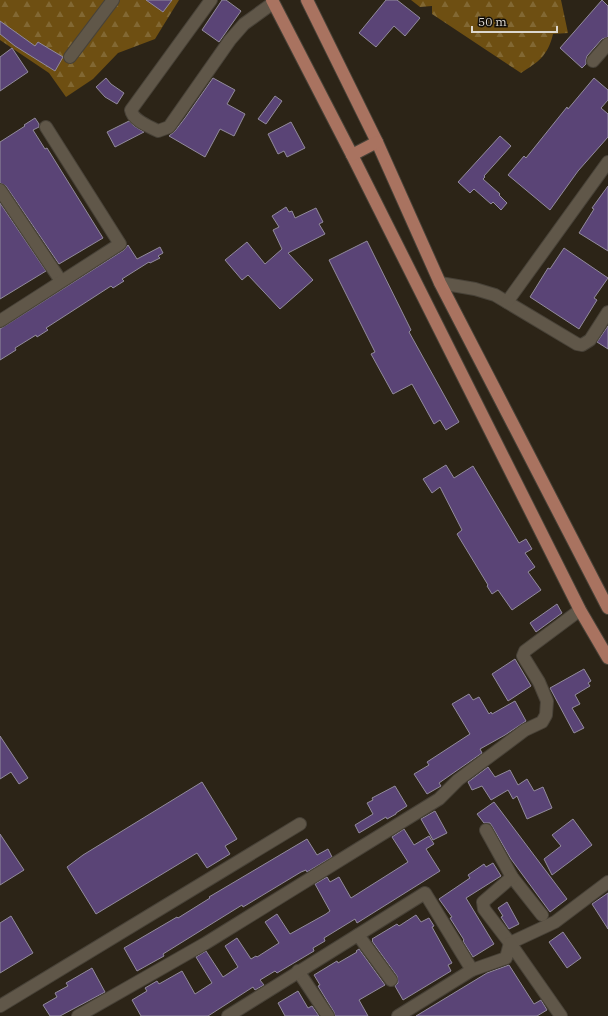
<svg xmlns="http://www.w3.org/2000/svg" width="608" height="1016" font-family="'IBM Plex Serif',serif">
	<defs>
		<pattern id="forest-firs" width="22" height="20" patternUnits="userSpaceOnUse"><rect width="22" height="20" fill="#6e4f12"/><path d="M5 1l3.5 6h-7zM16 11l3.5 6h-7z" fill="#826833"/></pattern>
	</defs>
	<rect width="100%" height="100%" fill="#2c2417"/>
	<g fill="url(#forest-firs)">
		<path d="M0 0H179L155 39 118 53 93 79 66 97 49 73 0 40Z"/>
		<path d="M411 0H561L568 33 553 34C548 56 538 62 521 73L432 14V6L420 7Z"/>
	</g>
	<g fill="#5a4476" stroke="#928b9c">
		<path d="M146 0H172L163 12Z"/>
		<path d="M222 0H226L241 11 219 42 202 30Z"/>
		<path d="M386 0H397L420 18 405 36 394 26 376 47 359 33Z"/>
		<path d="M602 0 608 6V37L602 39 587 56 586 60V64L582 68 560 48Z"/>
		<path d="M0 21 35 46 38 42 63 57 55 71 15 46 0 34Z"/>
		<path d="M12 48 28 72 0 91V57Z"/>
		<path d="M106 78 111 84 124 93 117 104 105 97 96 87Z"/>
		<path d="M213 78 235 90 227 104 245 114 234 136 220 129 205 157 169 136 175 131 185 118Z"/>
		<path d="M594 78 608 90V100L601 108 608 114V137L578 171 550 210 508 175 524 156 526 158 567 107 568 109Z"/>
		<path d="M275 96 282 101 266 124 258 119Z"/>
		<path d="M35 118 39 124V127L33 130 45 149 47 148 103 238 59 264 6 186 0 183V142L25 126 24 125Z"/>
		<path d="M129 121 134 126 144 132 115 147 107 132Z"/>
		<path d="M291 122 305 148 287 157 284 151 278 154 268 134Z"/>
		<path d="M500 136 511 146 484 176 485 177 483 179 500 194 499 195 507 203 501 210 493 202 491 204 474 189 470 193 458 182Z"/>
		<path d="M608 186V251L579 233 594 209 592 208Z"/>
		<path d="M0 203 46 271 0 299Z"/>
		<path d="M286 207 289 212 292 211 295 218 316 208 323 222 319 224 325 234 288 253 313 280 280 309 248 275 242 280 225 260 247 242 265 264 282 249 273 230 279 227 272 216Z"/>
		<path d="M367 241 411 330 409 332 459 422 446 430 440 420 434 424 412 384 393 394 371 354 375 352 329 260Z"/>
		<path d="M128 245 137 259 160 247 163 253 158 256 160 258 150 263 149 262 122 279 124 281 113 288 111 286 46 328 48 330 37 337 36 335 15 348 16 350 0 360V329L124 250Z"/>
		<path d="M564 248 608 278 594 298 597 300 579 329 530 297 548 268 550 269Z"/>
		<path d="M608 326V349L597 342Z"/>
		<path d="M446 465 454 478 473 466 519 543 526 539 532 549 525 553 535 567 528 572 541 590 512 610 498 590 492 594 487 586 488 585 457 534 462 530 440 487 432 493 423 479Z"/>
		<path d="M557 604 562 613 536 632 530 623Z"/>
		<path d="M515 659 531 686 508 701 492 674Z"/>
		<path d="M584 669 591 681 588 683 590 686 575 695 580 704 572 708 584 728 574 733 550 688Z"/>
		<path d="M469 694 473 700 479 697 489 714 491 712 492 714 515 701 526 721 505 735 480 749 482 753 439 783 441 786 427 794 414 774 429 765 427 762 470 734 452 704Z"/>
		<path d="M0 736 28 778 19 784 11 772 0 779Z"/>
		<path d="M488 767 495 777 510 770 518 785 527 779 534 791 543 787 552 808 527 819 517 796 513 799 508 790 491 800 482 786 472 790 468 782Z"/>
		<path d="M202 782 237 839 225 846 230 854 207 868 197 853 96 914 67 867 83 855Z"/>
		<path d="M395 786 407 806 396 813V814L387 819 386 817 359 833 355 825 373 814 367 803 373 800 372 798Z"/>
		<path d="M494 802 567 899 550 912 511 859 492 826 490 823H484L477 814Z"/>
		<path d="M435 811 447 833 433 840 421 819Z"/>
		<path d="M573 819 592 845 552 875 544 859 561 846 552 835Z"/>
		<path d="M404 829 414 845 429 836 434 844 426 849 440 871 357 923 355 919 324 938 325 941 313 948 314 951 277 973 275 971 260 980 264 985 255 990 253 987 208 1016H141L132 1000 147 991 145 988 157 981 159 984 182 971 195 994 212 983 196 957 206 951 223 977 238 967 225 946 237 938 251 959 256 956 257 957 279 943 265 922 277 914 290 934 326 914 330 911 315 884 327 877 330 882 339 877 351 898 408 862 392 837Z"/>
		<path d="M0 834 24 870 0 885Z"/>
		<path d="M307 839 317 855 328 849 332 857 307 872 306 870 301 872 243 907 242 905 163 954 164 956 137 971 124 948 177 917 178 918 210 898 209 897Z"/>
		<path d="M493 863 501 876 466 898 494 944 473 957 463 941 464 940 450 918 452 917 439 899 470 878 468 875 484 864 486 867Z"/>
		<path d="M608 893V929L592 904Z"/>
		<path d="M507 902 519 924 509 929 501 917 503 916 498 908Z"/>
		<path d="M416 915 421 922 429 918 434 926 432 927 452 963 448 965 451 971 403 1000 395 986 398 983 397 976 372 941 373 940 372 939 397 924 399 926Z"/>
		<path d="M11 916 33 953 0 973V923Z"/>
		<path d="M563 932 581 958 567 968 549 942Z"/>
		<path d="M359 949 385 985 359 1000 368 1016H335L334 1012 318 986 320 985 314 975 337 961 338 963 357 952 356 951Z"/>
		<path d="M509 965 534 1004 541 1000 547 1010 537 1016H416L487 973Z"/>
		<path d="M92 968 105 992 60 1016H50L43 1005 57 997 55 993 68 986 66 983Z"/>
		<path d="M298 991 308 1008 312 1006 319 1016H285L278 1003Z"/>
	</g>
	<g fill="none" stroke-linecap="round" stroke-linejoin="round">
		<defs>
			<g id="minor">
				<path d="M211 0 131 110C133 121 149 126 158 131L169 127 230 40 244 24 273 3"/>
				<path d="M70 57 113 0"/>
				<path d="M593 61 608 44"/>
				<path d="M0 190 61 281"/>
				<path d="M440 283 475 289 495 295 577 344 582 345 590 340 608 312"/>
				<path d="M507 302 608 162"/>
				<path d="M0 321 120 244 46 127"/>
				<path d="M486 830 512 877 542 915"/>
				<path d="M512 877 483 902 484 909 510 943 555 922 608 882"/>
				<path d="M358 935 391 980"/>
				<path d="M298 971 328 1016"/>
				<path d="M0 1006 300 824"/>
				<path d="M78 1016 206 943 439 799 458 780 525 730 542 722 546 715 547 701 539 682 523 656 525 651 580 610"/>
				<path d="M228 1016 425 893 472 970"/>
				<path d="M398 1016 472 970 506 958 510 943 561 1016"/>
			</g>
			<g id="major">
				<path d="M272 0 352 155 580 610 608 658"/>
				<path d="M307 0 377 142 440 283 608 608"/>
				<path d="M352 155 377 142"/>
			</g>
		</defs>
		<use href="#minor" stroke="#484238" stroke-width="14"/>
		<use href="#major" stroke="#484238" stroke-width="14"/>
		<use href="#minor" stroke="#605749" stroke-width="12"/>
		<use href="#major" stroke="#a97360" stroke-width="12"/>
	</g>
	<path d="M472 26v6h85v-6" fill="none" stroke="#dcd7cf" stroke-width="2"/>
	<text x="478" y="26" font-size="12" fill="#dcd7cf" stroke="#120e09" stroke-width="3" paint-order="stroke">50 m</text>
</svg>
